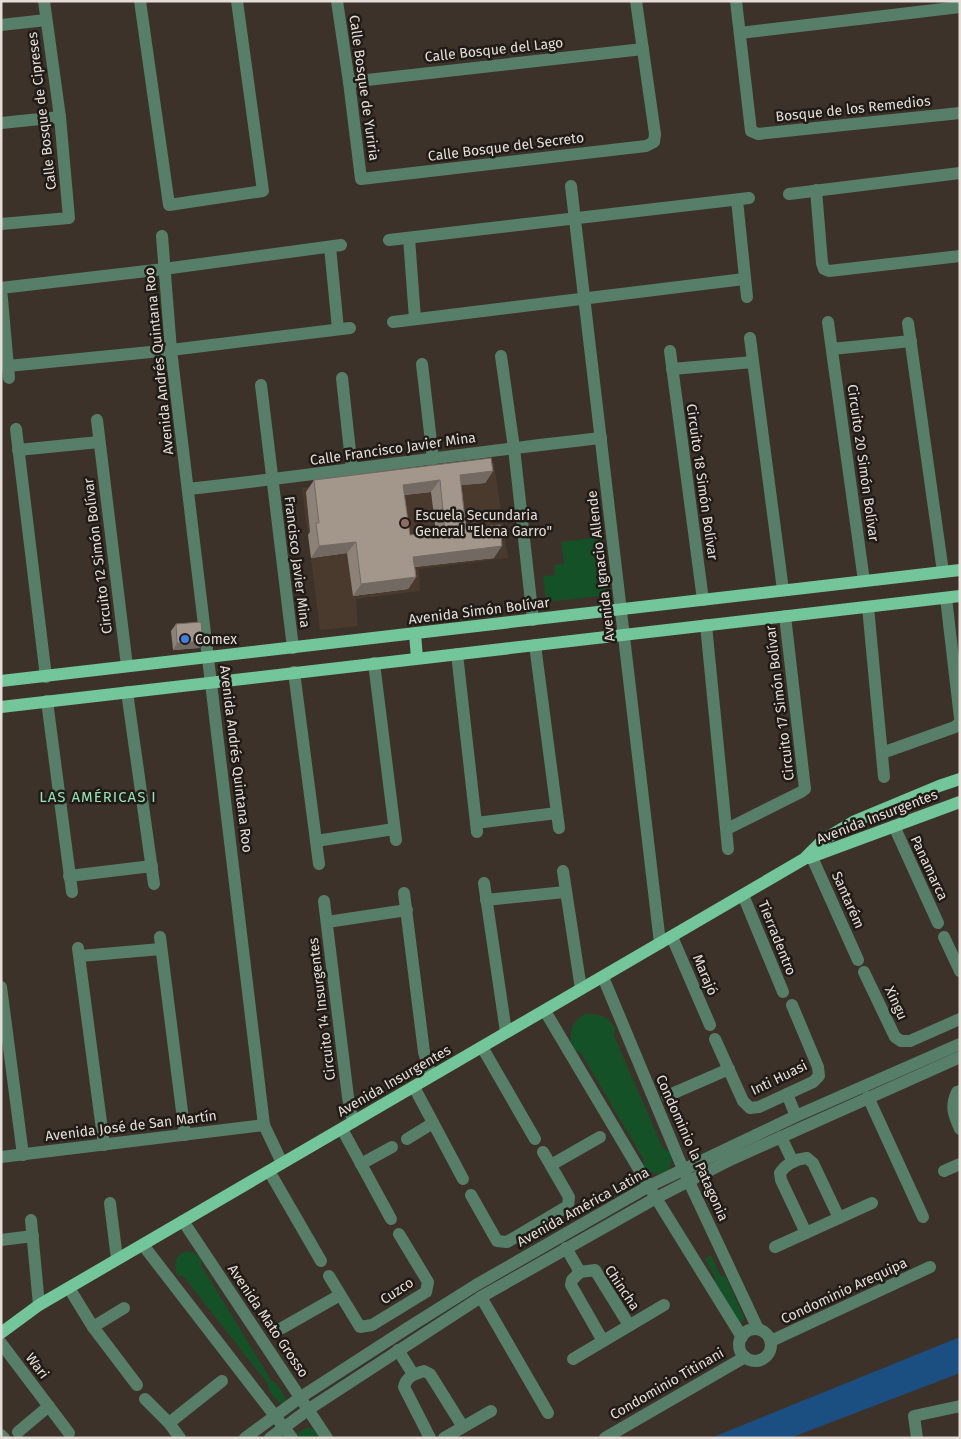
<svg xmlns="http://www.w3.org/2000/svg" width="961" height="1439" font-family="'Fira Sans',sans-serif">
	<rect width="100%" height="100%" fill="#3d322a"/>
	<path fill="#4a392d" d="M494 463 508 558 419 569 420 591 356 599 358 626 320 630 302 488Z"/>
	<g fill="#145126">
		<path d="M602 537 609 595 546 602 543 576 555 575 554 565 564 564 561 542Z"/>
		<path d="M585 1014C599 1014 607 1015 615 1028L614 1036 663 1148 672 1153C671 1156 672 1162 671 1165 666 1179 651 1174 643 1167L644 1160 581 1053 572 1049C570 1032 569 1024 585 1014Z"/>
		<path d="M187 1251 194 1253 201 1258V1265L271 1380C279 1384 282 1392 286 1399L284 1403H280C274 1398 268 1391 267 1383L183 1276 177 1275C174 1264 174 1255 187 1251Z"/>
		<path d="M711 1255 720 1275 726 1277 744 1318 743 1321 740 1323 714 1284 715 1277 705 1259Z"/>
		<path d="M307 1427 313 1429 318 1434 317 1438H297L299 1432Z"/>
	</g>
	<path fill="#1b4f81" d="M960 1337V1373L790 1438H711Z"/>
	<g fill="none" stroke-linecap="round" stroke-linejoin="round">
		<g stroke="#577e68" stroke-width="12">
			<path d="M140 1 169 205 263 191 237 1"/>
			<path d="M337 1 349 82 361 179 646 146 654 142 655 134 636 1"/>
			<path d="M736 1 751 131 758 134 960 113"/>
			<path d="M1 25 46 20"/>
			<path d="M740 33 960 7"/>
			<path d="M349 82 643 49"/>
			<path d="M1 123 60 117"/>
			<path d="M571 186 660 943"/>
			<path d="M816 190 822 263 824 269 829 271 960 256"/>
			<path d="M789 194 960 173"/>
			<path d="M737 200 747 297"/>
			<path d="M1 224 69 218 60 117 44 1"/>
			<path d="M162 236 171 350 264 1125 282 1163"/>
			<path d="M409 238 415 319"/>
			<path d="M389 240 749 198"/>
			<path d="M330 247 338 329"/>
			<path d="M393 322 744 279"/>
			<path d="M828 322 864 581"/>
			<path d="M908 323 943 572"/>
			<path d="M750 338 783 590"/>
			<path d="M832 349 911 341"/>
			<path d="M670 351 703 600"/>
			<path d="M501 356 514 448 533 620"/>
			<path d="M422 364 433 459"/>
			<path d="M8 366 171 350 350 328"/>
			<path d="M672 369 753 362"/>
			<path d="M9 378 1 288 164 269 341 245"/>
			<path d="M342 378 352 470"/>
			<path d="M261 385 293 648"/>
			<path d="M97 420 127 666"/>
			<path d="M16 429 46 677"/>
			<path d="M18 450 99 442"/>
			<path d="M188 489C326 474 463 453 601 438"/>
			<path d="M946 598 960 718"/>
			<path d="M868 607 884 777"/>
			<path d="M706 625 728 849"/>
			<path d="M535 645 559 828"/>
			<path d="M457 654 477 832"/>
			<path d="M374 663 396 840"/>
			<path d="M294 672 319 864"/>
			<path d="M127 692 154 884"/>
			<path d="M47 701 72 892"/>
			<path d="M882 753 955 727 960 722"/>
			<path d="M476 823 557 813"/>
			<path d="M894 826 938 923"/>
			<path d="M727 829 801 792 805 789 785 616"/>
			<path d="M316 841 394 829"/>
			<path d="M810 853 858 960"/>
			<path d="M563 871 581 989"/>
			<path d="M69 876 152 866"/>
			<path d="M484 883 506 1032"/>
			<path d="M404 893 424 1052 431 1076"/>
			<path d="M743 895 783 992"/>
			<path d="M486 900 565 892"/>
			<path d="M324 901 348 1097 353 1122"/>
			<path d="M327 922 407 910"/>
			<path d="M160 937 185 1135"/>
			<path d="M672 937 710 1025"/>
			<path d="M944 937 960 971"/>
			<path d="M78 948 104 1145"/>
			<path d="M80 956 161 949"/>
			<path d="M864 972 895 1037 901 1041H910L960 1019"/>
			<path d="M603 977 683 1169 758 1329"/>
			<path d="M1 987 23 1155"/>
			<path d="M545 1011 656 1198 742 1337"/>
			<path d="M715 1039 743 1101 750 1108 759 1107 813 1082 819 1076 818 1067 792 1005"/>
			<path d="M482 1047 535 1139"/>
			<path d="M414 1087 463 1179"/>
			<path d="M960 1091 957 1092C950 1107 954 1115 960 1129"/>
			<path d="M787 1094 796 1116"/>
			<path d="M667 1096 729 1069"/>
			<path d="M868 1097 923 1217"/>
			<path d="M342 1129 391 1219"/>
			<path d="M781 1137 793 1162"/>
			<path d="M407 1139 433 1123"/>
			<path d="M1 1157 264 1125"/>
			<path d="M361 1164 392 1147"/>
			<path d="M551 1165 600 1137"/>
			<path d="M269 1171 321 1261"/>
			<path d="M944 1171 960 1164"/>
			<path d="M471 1195 497 1241 507 1242 568 1206 569 1197 543 1152"/>
			<path d="M110 1203 117 1259"/>
			<path d="M31 1220 39 1305"/>
			<path d="M183 1221 327 1438"/>
			<path d="M806 1233 781 1180 780 1173C787 1163 796 1159 807 1158L813 1163 839 1218"/>
			<path d="M1 1240 33 1236"/>
			<path d="M143 1245 292 1438"/>
			<path d="M775 1247 872 1203"/>
			<path d="M566 1248 580 1272"/>
			<path d="M329 1276 360 1327 372 1325 426 1292 428 1282 399 1234"/>
			<path d="M69 1288 93 1327 137 1385"/>
			<path d="M481 1297 548 1413"/>
			<path d="M93 1327 124 1308"/>
			<path d="M282 1328 340 1295"/>
			<circle cx="755" cy="1345" r="16"/>
			<path d="M603 1341 571 1285 572 1280 580 1272 595 1270 629 1325"/>
			<path d="M771 1341 930 1267"/>
			<path d="M1 1343 69 1433"/>
			<path d="M398 1350 413 1374"/>
			<path d="M573 1359 664 1305"/>
			<path d="M145 1399 169 1423 180 1438"/>
			<path d="M169 1423 222 1381"/>
			<path d="M18 1432 49 1406"/>
			<path d="M1 1435 4 1438"/>
			<path d="M245 1438 301 1397 406 1329 476 1285 649 1186 796 1116 960 1044"/>
			<path d="M270 1438 309 1409 481 1297 656 1198 730 1160 960 1057"/>
			<path d="M430 1438 404 1387C406 1377 414 1374 424 1371L430 1374 463 1427"/>
			<path d="M444 1438 491 1411"/>
			<path d="M605 1438 745 1357"/>
			<path d="M917 1438 914 1416 960 1406"/>
		</g>
		<g stroke="#72c699" stroke-width="12">
			<path d="M415 634 417 658"/>
			<path d="M1 681 960 570"/>
			<path d="M1 707 960 596"/>
			<path d="M808 858 960 802"/>
			<path d="M1 1333 39 1305 804 859 823 840 855 821 939 786 960 779"/>
		</g>
	</g>
	<g fill="#8c8278" fill-rule="evenodd">
		<path d="M493 471 485 483 461 485 466 529 494 558 415 567 416 577 408 589 353 596 347 553 311 558 308 535 310 532 306 492 314 480ZM431 492 436 532 410 535 404 495Z"/>
		<path d="M176 624 203 641 199 648 173 650 171 631Z"/>
	</g>
	<g fill="#726a62">
		<path d="M493 471 485 483 452 486 460 475Z"/>
		<path d="M440 480 431 492 395 496 403 485Z"/>
		<path d="M356 542 347 553 311 558 319 546Z"/>
		<path d="M502 546 494 558 405 568 413 557Z"/>
		<path d="M416 577 408 589 353 596 361 584Z"/>
		<path d="M203 641 199 648 173 650 177 643Z"/>
	</g>
	<g fill="#a3978c" stroke="#726a62" fill-rule="evenodd">
		<path d="M491 458 493 471 460 475 466 529 500 525 502 546 413 557 416 577 361 584 356 542 319 546 316 523H319L314 480ZM440 480 445 531 410 535 403 485Z"/>
		<path d="M201 622 203 641 177 643 176 624Z"/>
	</g>
	<circle fill="#8d6e63" stroke="#201b17" stroke-width="2" cx="405" cy="523" r="5"/>
	<circle fill="#3f7fe0" stroke="#201b17" stroke-width="2" cx="185" cy="639" r="5"/>
	<g text-anchor="middle" dominant-baseline="central" stroke-width="5" stroke-linejoin="round" paint-order="stroke">
		<g font-size="14" fill="#e4ddd8" stroke="#201b17">
			<text transform="translate(494 50) rotate(-6)">Calle Bosque del Lago</text>
			<text transform="translate(364 88) rotate(82)">Calle Bosque de Yuriria</text>
			<text transform="translate(853 109) rotate(-6)">Bosque de los Remedios</text>
			<text transform="translate(42 111) rotate(-97)">Calle Bosque de Cipreses</text>
			<text transform="translate(506 147) rotate(-7)">Calle Bosque del Secreto</text>
			<text transform="translate(159 361) rotate(-96)">Avenida Andrés Quintana Roo</text>
			<text transform="translate(393 449) rotate(-8)">Calle Francisco Javier Mina</text>
			<text transform="translate(863 463) rotate(82)">Circuito 20 Simón Bolívar</text>
			<text transform="translate(702 482) rotate(82)">Circuito 18 Simón Bolívar</text>
			<text transform="translate(98 556) rotate(-97)">Circuito 12 Simón Bolívar</text>
			<text transform="translate(297 562) rotate(83)">Francisco Javier Mina</text>
			<text transform="translate(601 566) rotate(-97)">Avenida Ignacio Allende</text>
			<text transform="translate(479 611) rotate(-7)">Avenida Simón Bolívar</text>
			<text transform="translate(780 703) rotate(-97)">Circuito 17 Simón Bolívar</text>
			<text transform="translate(236 759) rotate(83)">Avenida Andrés Quintana Roo</text>
			<text transform="translate(877 817) rotate(-21)">Avenida Insurgentes</text>
			<text transform="translate(929 868) rotate(65)">Panamarca</text>
			<text transform="translate(848 900) rotate(66)">Santarém</text>
			<text transform="translate(777 938) rotate(68)">Tierradentro</text>
			<text transform="translate(705 975) rotate(67)">Marajó</text>
			<text transform="translate(896 1003) rotate(65)">Xingu</text>
			<text transform="translate(322 1009) rotate(-97)">Circuito 14 Insurgentes</text>
			<text transform="translate(779 1078) rotate(-26)">Inti Huasi</text>
			<text transform="translate(394 1081) rotate(-30)">Avenida Insurgentes</text>
			<text transform="translate(131 1126) rotate(-7)">Avenida José de San Martín</text>
			<text transform="translate(692 1148) rotate(66)">Condominio la Patagonia</text>
			<text transform="translate(583 1207) rotate(-29)">Avenida América Latina</text>
			<text transform="translate(622 1288) rotate(56)">Chincha</text>
			<text transform="translate(397 1291) rotate(-33)">Cuzco</text>
			<text transform="translate(844 1291) rotate(-25)">Condominio Arequipa</text>
			<text transform="translate(268 1321) rotate(56)">Avenida Mato Grosso</text>
			<text transform="translate(37 1366) rotate(53)">Wari</text>
			<text transform="translate(667 1384) rotate(-30)">Condominio Titinani</text>
		</g>
		<g font-size="14" fill="#e4ddd8" stroke="#201b17" text-anchor="start">
			<text x="415" y="515">Escuela Secundaria<tspan x="415" dy="16">General "Elena Garro"</tspan></text>
			<text x="195" y="639">Comex</text>
		</g>
		<g font-size="15" letter-spacing="1" fill="#94e2b5" stroke="#201b17">
			<text x="98" y="797">LAS AMÉRICAS I</text>
		</g>
	</g>
	<rect width="961" height="1439" fill="none" stroke="#e4ddd8" stroke-width="5"/>
</svg>
